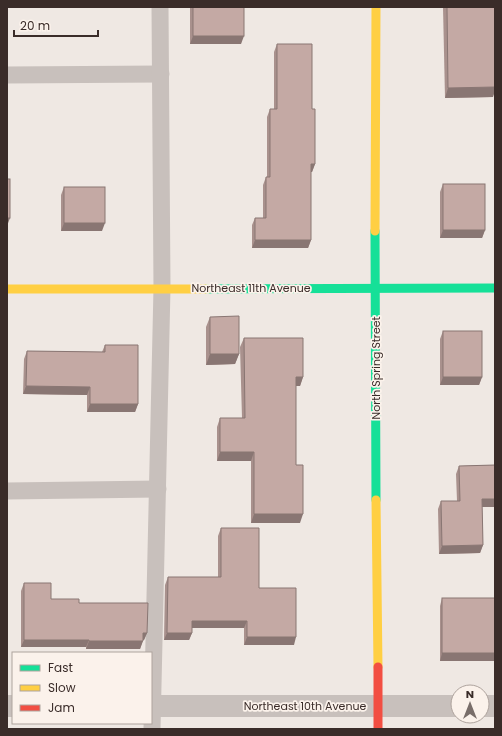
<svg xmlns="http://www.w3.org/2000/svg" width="502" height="736" font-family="Poppins,sans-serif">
	<rect width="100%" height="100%" fill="#efe8e3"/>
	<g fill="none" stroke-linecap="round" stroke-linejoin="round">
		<g stroke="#c8c0bc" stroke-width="17">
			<path d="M7 75 161 74"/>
			<path d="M7 491 158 489"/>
			<path d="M152 729 162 288 160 7"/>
		</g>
		<g stroke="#c8c0bc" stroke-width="22">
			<path d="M7 706H13"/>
			<path d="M151 706H458"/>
			<path d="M482 706H495"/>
		</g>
		<g stroke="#16e098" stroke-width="9">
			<path d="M375 231 376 500"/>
			<path d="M207 289 495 288"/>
		</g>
		<g stroke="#ffcf43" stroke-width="9">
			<path d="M375 231 376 7"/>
			<path d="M7 289H207"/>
			<path d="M376 500 378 667"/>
		</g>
		<path stroke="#f24e42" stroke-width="9" d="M378 667V729"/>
	</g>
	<g fill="#a9918d">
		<path d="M190 7H244L241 44H190Z"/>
		<path d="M443 7H495L493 97 445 98Z"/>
		<path d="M277 44 312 109 315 164 312 172H311V240L308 248H252V225L255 218H263V185L266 177H267V117L270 109H274V52Z"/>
		<path d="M443 184 485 230 482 238H440V192Z"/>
		<path d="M64 187 102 231H61V195Z"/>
		<path d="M210 317 239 354 235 364 206 365V327Z"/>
		<path d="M443 331 482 377 479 385H440V339Z"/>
		<path d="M244 338 303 377 300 386H296V465L300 523H251V461H217V427L220 418H242L240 347Z"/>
		<path d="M105 345 138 404 135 412H87V395L23 394 24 359 27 351 102 352Z"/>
		<path d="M495 465V507H482L483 545 480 553 439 554 438 509 441 501H457L456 474 459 466Z"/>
		<path d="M221 528 259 588 294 645H244V628H192V633L189 640H164L165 585 168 577H218V536Z"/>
		<path d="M24 583 51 599 79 603 147 633 144 640H143L140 649H86V647H21V591Z"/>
		<path d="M442 598 495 661H440V606Z"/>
	</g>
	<g fill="#897673">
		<path d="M193 36H244L241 44H190Z"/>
		<path d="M495 87V91L493 97 445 98 448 88Z"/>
		<path d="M311 164H315L312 172H308Z"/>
		<path d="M7 218H10L7 226Z"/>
		<path d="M64 223H105L102 231H61Z"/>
		<path d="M443 230H485L482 238H440Z"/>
		<path d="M255 240H311L308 248H252Z"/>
		<path d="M210 354H239L235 364 206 365Z"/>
		<path d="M296 377H303L300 386H293Z"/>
		<path d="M443 377H482L479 385H440Z"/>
		<path d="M26 386 90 387 87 395 23 394Z"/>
		<path d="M90 404H138L135 412H87Z"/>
		<path d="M220 452H254L251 461H217Z"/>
		<path d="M482 499H495V507H479Z"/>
		<path d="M254 514H303L300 523H251Z"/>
		<path d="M483 545 480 553 439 554 442 546Z"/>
		<path d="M192 621H247L244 628H189Z"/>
		<path d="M143 633H147L144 640H140Z"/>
		<path d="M167 633H192L189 640H164Z"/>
		<path d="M247 637H296L294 645H244Z"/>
		<path d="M24 640H89L86 647H21Z"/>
		<path d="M89 641H143L140 649H86Z"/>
		<path d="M442 653H495V661H440Z"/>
	</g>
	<g fill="#c4a9a4" stroke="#897673">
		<rect x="193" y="7" width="51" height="29"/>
		<path d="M447 7H495V87L448 88Z"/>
		<path d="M277 44H312V109H315V164H311V240H255V218H266V177H270V109H277Z"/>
		<rect x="7" y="179" width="3" height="39"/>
		<rect x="443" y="184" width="42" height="46"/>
		<rect x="64" y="187" width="41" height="36"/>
		<path d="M239 316V354H210V317Z"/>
		<rect x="443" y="331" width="39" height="46"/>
		<path d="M244 338H303V377H296V465H303V514H254V452H220V418H245Z"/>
		<path d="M105 345H138V404H90V387L26 386 27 351 105 352Z"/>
		<path d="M495 465V499H482L483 545 442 546 441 501H460L459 466Z"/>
		<path d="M221 528H259V588H296V637H247V621H192V633H167L168 577H221Z"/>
		<path d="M24 583H51V599H79V603H148L147 633H143V641H89V640H24Z"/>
		<rect x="442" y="598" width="53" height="55"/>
	</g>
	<g text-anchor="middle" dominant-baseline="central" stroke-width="3.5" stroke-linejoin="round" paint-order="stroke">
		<g font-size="11" fill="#3a2c29" stroke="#fbf2eb">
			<text x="251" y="288">Northeast 11th Avenue</text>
			<text transform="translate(376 368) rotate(-90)">North Spring Street</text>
			<text x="305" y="706">Northeast 10th Avenue</text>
		</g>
	</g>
	<rect width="502" height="736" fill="none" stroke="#3a2c29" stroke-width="16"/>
	<rect x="12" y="652" width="140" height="72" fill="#fbf2eb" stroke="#aea39d"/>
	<rect x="20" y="665" width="20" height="6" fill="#16e098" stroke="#aea39d"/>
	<text x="48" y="672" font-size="12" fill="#3a2c29">Fast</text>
	<rect x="20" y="685" width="20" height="6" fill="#ffcf43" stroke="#aea39d"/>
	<text x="48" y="692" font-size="12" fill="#3a2c29">Slow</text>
	<rect x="20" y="705" width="20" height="6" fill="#f24e42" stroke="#aea39d"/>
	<text x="48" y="712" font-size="12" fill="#3a2c29">Jam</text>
	<g transform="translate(470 704)"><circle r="19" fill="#fbf2eb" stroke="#aea39d"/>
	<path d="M0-3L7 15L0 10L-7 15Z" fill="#796e6a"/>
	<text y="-6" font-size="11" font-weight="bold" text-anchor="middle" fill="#3a2c29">N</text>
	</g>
	<path d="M14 30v6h84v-6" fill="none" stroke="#3a2c29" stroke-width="2"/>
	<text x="20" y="30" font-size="12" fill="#3a2c29" stroke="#fbf2eb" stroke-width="3" paint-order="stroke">20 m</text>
</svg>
